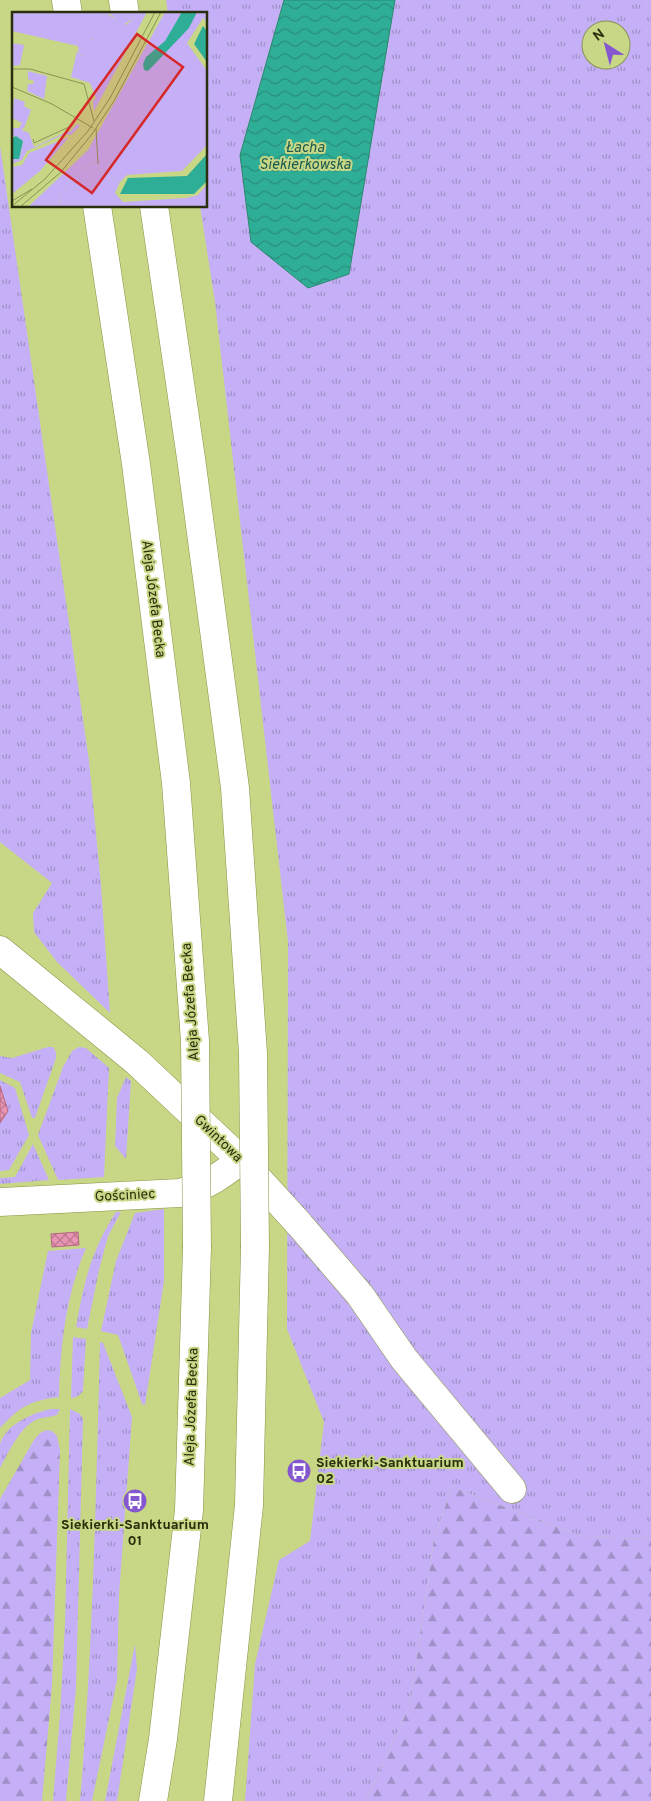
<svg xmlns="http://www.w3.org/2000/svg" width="651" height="1801" font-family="Overpass,sans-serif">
	<defs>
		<pattern id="grass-tufts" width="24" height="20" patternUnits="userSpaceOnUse" patternTransform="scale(1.25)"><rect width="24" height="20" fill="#c5b0f8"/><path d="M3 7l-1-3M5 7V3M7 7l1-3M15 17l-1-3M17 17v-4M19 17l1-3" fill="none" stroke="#a090c7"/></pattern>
		<pattern id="forest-firs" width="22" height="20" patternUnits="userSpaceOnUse" patternTransform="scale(1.25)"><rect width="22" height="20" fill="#c5b0f8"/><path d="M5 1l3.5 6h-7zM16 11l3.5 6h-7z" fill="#a090c7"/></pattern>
		<pattern id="water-waves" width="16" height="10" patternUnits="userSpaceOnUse" patternTransform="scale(1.25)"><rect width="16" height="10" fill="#2fae97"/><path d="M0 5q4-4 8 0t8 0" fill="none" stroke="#288e7a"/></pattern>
		<pattern id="building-cross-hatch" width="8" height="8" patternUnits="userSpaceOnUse" patternTransform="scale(1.25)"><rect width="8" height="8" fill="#e994b2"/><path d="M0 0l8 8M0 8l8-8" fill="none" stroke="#bd798f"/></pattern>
	</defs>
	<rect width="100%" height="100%" fill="#c8d785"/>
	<g fill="url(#grass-tufts)" fill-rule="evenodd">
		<path d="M166 0H651V1539L584 1537 452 1487 434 1539 410 1705 366 1801H245L255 1664 279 1560 310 1541 324 1422 287 1329 288 942 215 302 200 206H206V14H168ZM591 30H621V60H591Z"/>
		<path d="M0 146 89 761 101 885 110 1013 57 962 34 932 33 913 52 883 0 842Z"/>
		<path d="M48 1047H53L56 1052V1058L35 1118H32L20 1082 0 1073V1056L12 1058Z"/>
		<path d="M79 1047 86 1048 109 1068 104 1177 58 1180 38 1135 63 1067 72 1051Z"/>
		<path d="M126 1077 131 1081 126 1159 115 1146 117 1098Z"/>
		<path d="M0 1080 15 1088 29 1135 9 1170 0 1171V1123L8 1111 0 1086Z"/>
		<path d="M33 1144 49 1180 0 1184V1178L15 1177Z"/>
		<path d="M164 1209V1281L145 1405 142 1404 118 1335 101 1331 116 1261 135 1213Z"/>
		<path d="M116 1212H121L108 1236 99 1270 87 1329 76 1327C84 1282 91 1251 116 1212Z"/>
		<path d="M86 1248C66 1294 60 1347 59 1397 29 1401 21 1406 0 1428V1398L30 1380 31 1333 48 1251Z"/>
		<path d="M73 1337 86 1339 83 1391C80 1395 76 1398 71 1398Z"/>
		<path d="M100 1342 103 1343 132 1417 119 1595 117 1680 92 1801H80C93 1648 96 1495 100 1342Z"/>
		<path d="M51 1409H60L57 1415C51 1417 44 1417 38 1419 20 1426 9 1452 0 1468 0 1461 0 1451 0 1444 6 1424 33 1413 51 1409Z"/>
		<path d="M70 1409 80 1414 83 1419 76 1688 66 1801H53L60 1714 65 1624Z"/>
		<path d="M135 1644 137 1669 117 1801H105Z"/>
	</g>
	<g fill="url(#forest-firs)">
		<path d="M46 1430 52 1431 57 1436 60 1451 52 1685 42 1801H0V1499L34 1440 40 1433Z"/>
		<path d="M452 1487 584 1537 651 1539V1801H366L410 1705 434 1539Z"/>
	</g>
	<path fill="url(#water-waves)" stroke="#2d886d" d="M284 0H395L349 274 308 288 251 242 240 155Z"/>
	<g fill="url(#building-cross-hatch)" stroke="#b56683">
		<path d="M0 1086 8 1111 0 1123Z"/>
		<path d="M78 1232 79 1245 52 1247 51 1234Z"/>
	</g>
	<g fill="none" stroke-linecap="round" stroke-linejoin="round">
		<defs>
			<g id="minor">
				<path d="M0 950 137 1062 241 1160 300 1225 360 1295 404 1359 512 1489"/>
				<path d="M0 1202 180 1193C208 1185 218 1178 241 1160"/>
			</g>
			<g id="major">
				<path d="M66 0 68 14"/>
				<path d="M123 0 125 14"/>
				<path d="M153 1801 163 1739 189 1510 197 1248"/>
				<path d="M218 1801 249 1505 255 1247"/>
			</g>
		</defs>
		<use href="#minor" stroke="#859342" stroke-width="29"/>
		<use href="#major" stroke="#859342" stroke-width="29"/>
		<use href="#minor" stroke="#fff" stroke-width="28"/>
		<use href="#major" stroke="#fff" stroke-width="28"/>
		<defs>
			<g id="major-bridge">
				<path d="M97 206 136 464 176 783 195 1041 197 1248"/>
				<path d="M154 206 191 458 235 788 253 1053 255 1247"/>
			</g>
		</defs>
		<use href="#major-bridge" stroke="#859342" stroke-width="29" stroke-linecap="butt"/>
		<use href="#major-bridge" stroke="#fff" stroke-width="28"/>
	</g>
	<defs>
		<symbol id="bus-disc" viewBox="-11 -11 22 22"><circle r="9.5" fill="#8456d0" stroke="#c8d785"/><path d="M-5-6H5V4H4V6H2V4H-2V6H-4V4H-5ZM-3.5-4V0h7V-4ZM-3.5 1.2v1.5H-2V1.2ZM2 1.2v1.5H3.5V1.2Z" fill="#fff"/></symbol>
	</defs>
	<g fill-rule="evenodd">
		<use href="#bus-disc" x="285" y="1457" width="28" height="28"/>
		<use href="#bus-disc" x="121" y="1487" width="28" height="28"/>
	</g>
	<g text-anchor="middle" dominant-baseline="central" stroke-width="4" stroke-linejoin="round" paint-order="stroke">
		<g font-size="14" fill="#292f0c" stroke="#c8d785">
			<text transform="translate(153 599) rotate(83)">Aleja Józefa Becka</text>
			<text transform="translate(191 1002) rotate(-94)">Aleja Józefa Becka</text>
			<text transform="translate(218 1139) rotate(44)">Gwintowa</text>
			<text transform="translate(125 1196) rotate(-3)">Gościniec</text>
			<text transform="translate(192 1407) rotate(-88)">Aleja Józefa Becka</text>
		</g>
		<g font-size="14" font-weight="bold" fill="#292f0c" stroke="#c8d785" text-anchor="start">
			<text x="316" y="1463">Siekierki-Sanktuarium<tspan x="316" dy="16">02</tspan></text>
			<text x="135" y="1525" text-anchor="middle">Siekierki-Sanktuarium<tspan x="135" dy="16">01</tspan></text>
		</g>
		<g font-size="15" font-style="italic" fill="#195b4f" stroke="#c8d785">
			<text x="305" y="148">Łacha<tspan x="305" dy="17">Siekierkowska</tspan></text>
		</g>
	</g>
	<g transform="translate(12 12)">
		<rect width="195" height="195" fill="#c8d785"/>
		<path d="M121 0H135L82 99 81 89 84 86 78 71 59 65 65 39 68 44 75 41 74 36 86 18 90 4 98 1 97 3 114 13 122 6ZM153 0H195V10L191 6 175 31 195 59V133L170 159 115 163 108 170 88 159 82 149 60 166 47 184 48 195H16L76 138ZM0 31 12 33 8 53 0 54ZM65 112 68 114 59 123 53 122 15 139 10 148 0 152V147H5L8 143 11 129 0 123 8 117 17 121 22 135 54 120H58Z" fill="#c5b0f8"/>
		<path d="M2 86 13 90 12 94 19 98 12 116 0 123V116H7L10 111 0 106ZM57 125 28 159 0 182V155L10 153 17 141ZM82 149 88 159 108 170 103 181 111 190 174 186 186 183 195 172V195H48L47 184 60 166Z" fill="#c5b0f8"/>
		<path d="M0 0H121L122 6 111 13 97 1 90 4 94 15 86 18 88 23 79 27 81 33 74 36 76 41 67 44 66 34 0 19ZM16 59 35 64 32 87 15 79 16 72H21L22 69 16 67Z" fill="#c5b0f8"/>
		<path d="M170 0H185L177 16 136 59 132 58 131 52 134 45 153 29ZM191 14 195 19V50L182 32ZM4 124 11 129 7 147H0V126ZM195 142V169L182 182H108L116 166 175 164Z" fill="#2fae97"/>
		<path fill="none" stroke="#889455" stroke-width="1" d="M0 57H18L72 72 82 109M0 75 40 92 81 116M84 116 86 152M21 127 22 131 57 115 64 106M0 189 20 177M0 194 33 167 76 119 98 86 143 0M8 195 49 160 80 122 102 89 149 0"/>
		<path fill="#d62828" fill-opacity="0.15" stroke="#d62828" stroke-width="2.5" d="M125 22 171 55 80 181 34 148Z"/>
		<rect width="195" height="195" fill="none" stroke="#292f0c" stroke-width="2.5"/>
	</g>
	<g transform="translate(606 45) rotate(324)"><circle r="24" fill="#c8d785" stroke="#889455"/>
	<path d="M0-4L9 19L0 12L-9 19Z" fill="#8456d0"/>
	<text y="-8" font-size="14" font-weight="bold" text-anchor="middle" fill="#292f0c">N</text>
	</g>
</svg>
